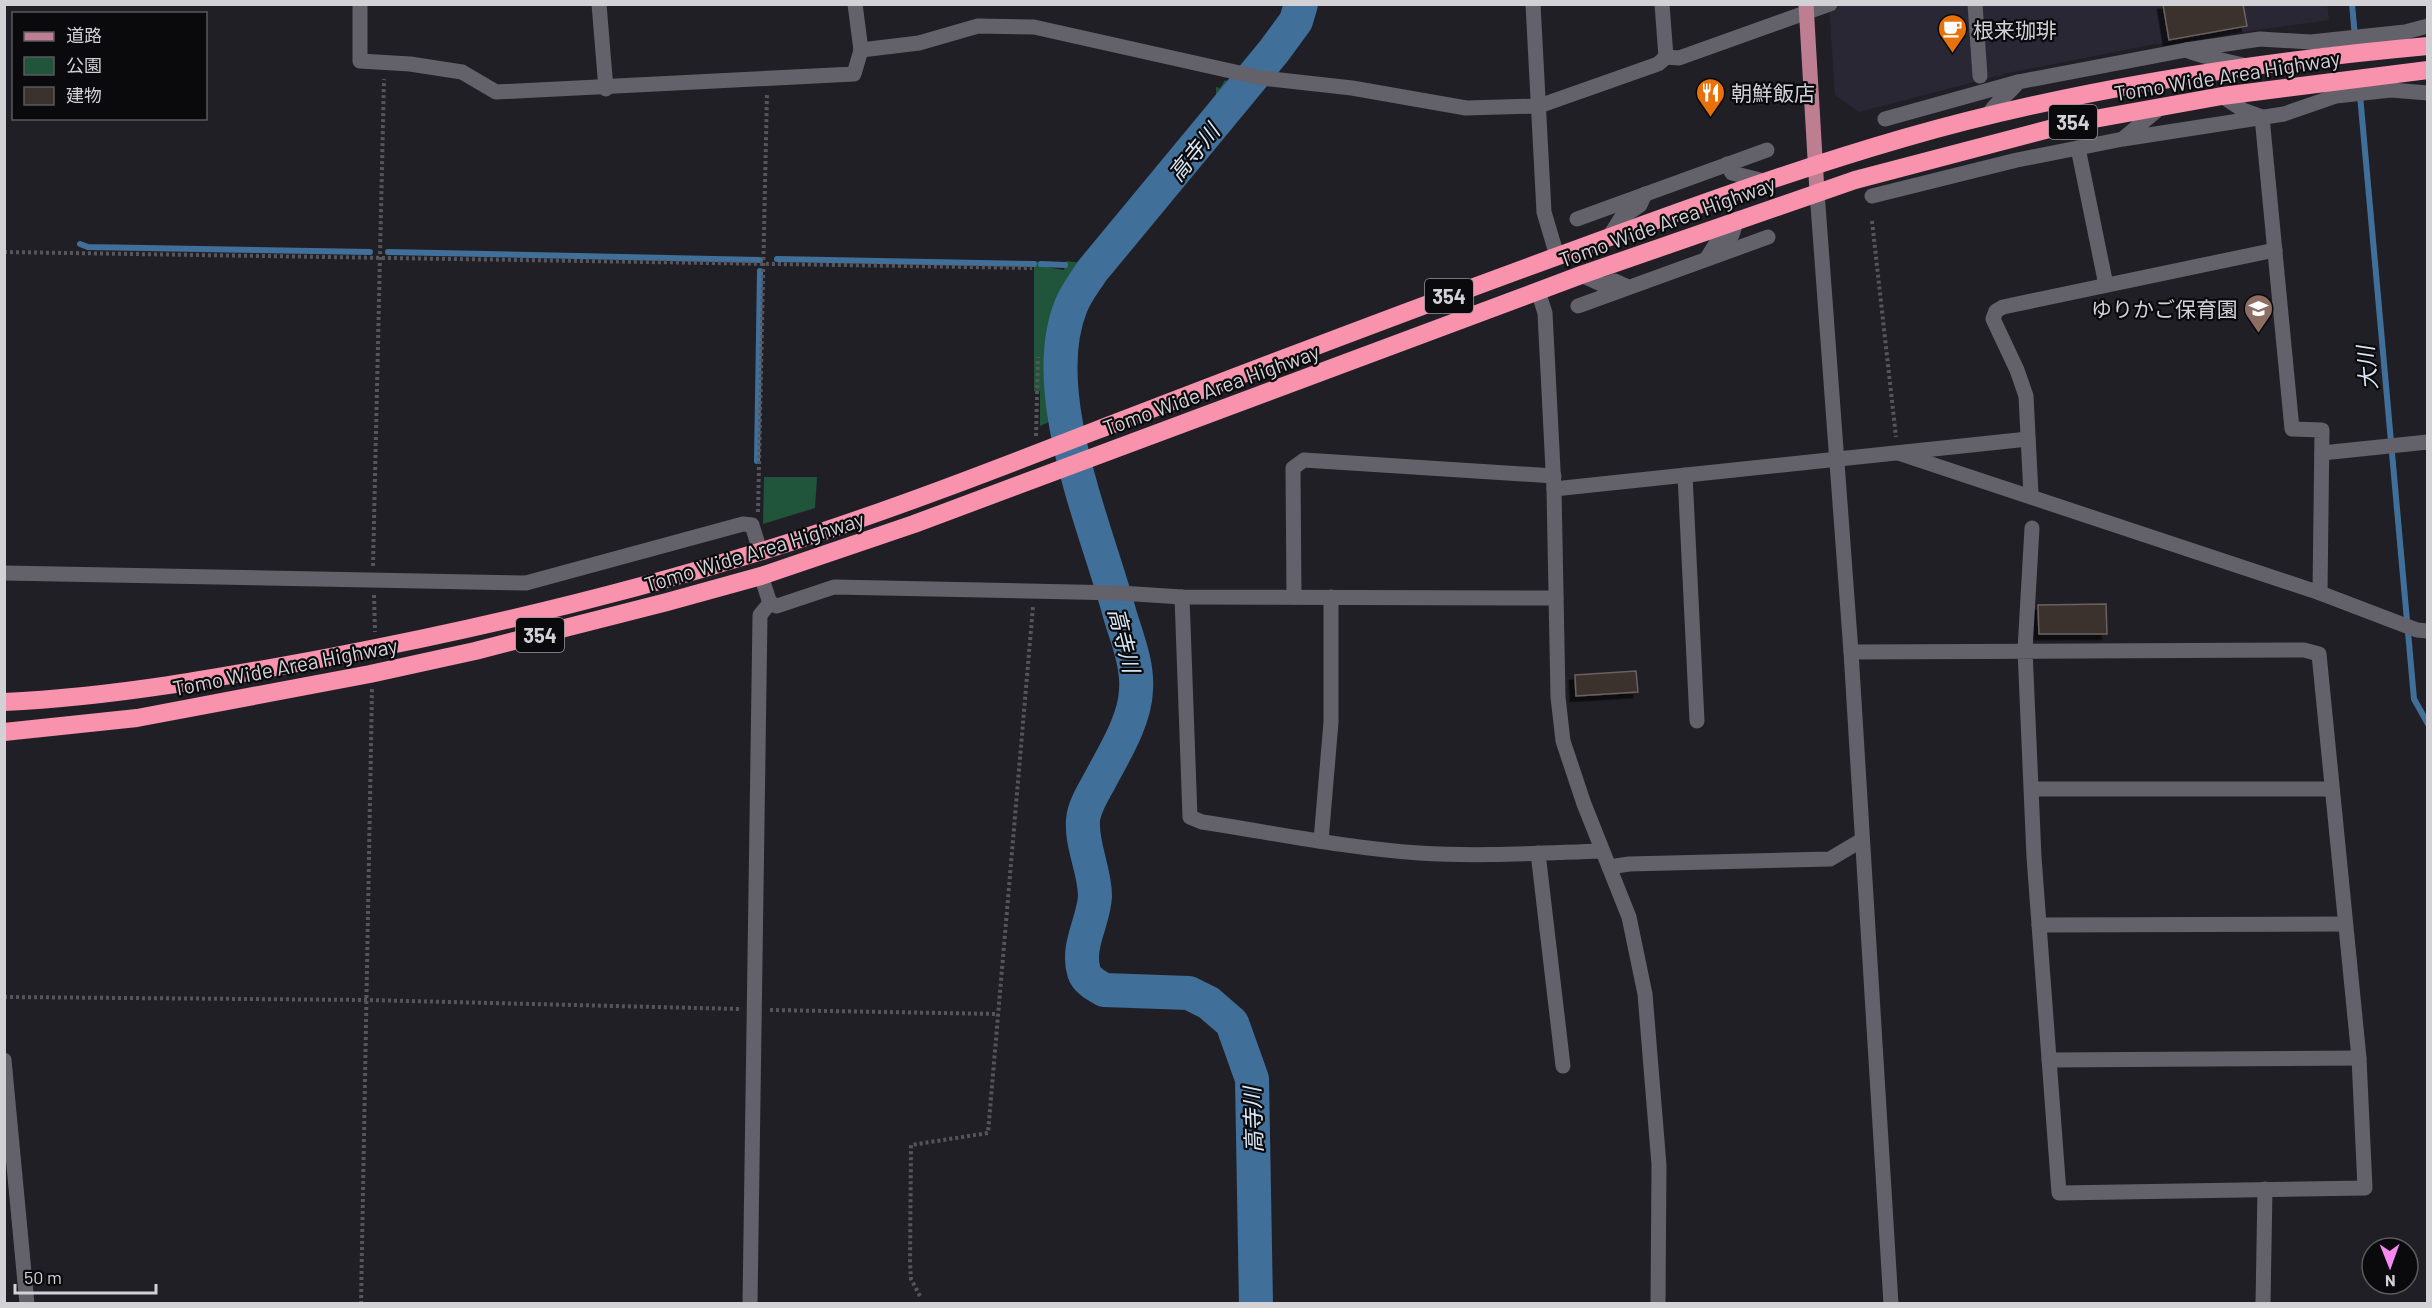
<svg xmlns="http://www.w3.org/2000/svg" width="2432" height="1308" font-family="Barlow,'Noto Sans JP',sans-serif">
	<defs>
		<filter id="shadow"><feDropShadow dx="-5.5" dy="5.5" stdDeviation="0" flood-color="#0009"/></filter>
	</defs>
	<rect width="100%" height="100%" fill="#211f26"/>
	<path fill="#2a2734" d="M2327 4 2329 20 2150 45 2008 73 1859 112 1835 95 1829 5Z"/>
	<g fill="#20553c">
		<path d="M1225 80 1234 84 1084 270C1076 282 1067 293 1062 306 1049 336 1050 388 1058 418L1040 426V391H1034V261L1040 262 1041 266 1064 270 1066 261 1082 263 1216 98V87L1220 88Z"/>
		<path d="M764 477H817L815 508 763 524Z"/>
	</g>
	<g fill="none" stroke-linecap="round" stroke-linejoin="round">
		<g stroke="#40709a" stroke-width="6">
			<path d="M2352 4 2355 37"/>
			<path d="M2360 95 2414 699 2428 724"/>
			<path d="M80 244 88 247 370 252"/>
			<path d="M388 252 760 260"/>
			<path d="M777 259 1034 264"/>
			<path d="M1041 264 1065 265"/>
			<path d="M757 461 760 271"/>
		</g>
		<path stroke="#40709a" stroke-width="34" d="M1256 1304 1252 1079 1232 1023 1209 1003 1189 993 1104 990C1097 986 1087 981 1084 972 1076 946 1094 921 1095 896 1095 871 1081 845 1083 820 1084 807 1093 793 1099 782 1113 755 1135 721 1136 690 1138 665 1127 638 1120 615 1097 529 1036 392 1071 306 1076 293 1085 282 1092 271L1274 51 1296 21 1301 4"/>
	</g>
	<g fill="#3a322f" stroke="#6a615e" stroke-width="1.5" filter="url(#shadow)">
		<path d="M2163 4H2243L2247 26 2169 40Z"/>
		<path d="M2106 604 2107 634H2039L2038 605Z"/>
		<path d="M1636 671 1638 692 1576 696 1575 675Z"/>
	</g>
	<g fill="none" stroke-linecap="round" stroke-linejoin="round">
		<g stroke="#57555c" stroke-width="4" stroke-dasharray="3 3" stroke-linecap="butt">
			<path d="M1872 221 1896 437"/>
			<path d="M4 252 1032 268"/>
			<path d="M1036 436 1038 357"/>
			<path d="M758 512 767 93"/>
			<path d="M373 566 384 79"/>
			<path d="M374 595 375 632"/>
			<path d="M4 997 367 1000 739 1009"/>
			<path d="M770 1010 998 1014"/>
			<path d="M920 1296 911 1279 910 1263 911 1145 988 1133 1033 606"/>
			<path d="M361 1304 372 689"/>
		</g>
		<g stroke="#63616a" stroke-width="15">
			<path d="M360 4V61L410 64 462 72 496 92 854 74 861 50 855 4"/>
			<path d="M599 4 606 89"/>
			<path d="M1533 4 1544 212 1557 256"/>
			<path d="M1975 4 1980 76"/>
			<path d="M861 50 919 43 978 26 1034 27 1262 78 1352 88 1466 108 1539 106 1658 64 1666 57 1662 4"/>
			<path d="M2186 50C2205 58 2225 60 2246 66"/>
			<path d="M1666 57 1679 58 1830 4"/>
			<path d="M2222 96 2243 110 2262 117 2292 429 2322 430 2320 593"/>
			<path d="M1988 116C1997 99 2007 97 2018 82"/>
			<path d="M1885 119 2018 82 2186 50 2260 39 2311 42 2405 32 2428 26"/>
			<path d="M2125 137 2161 107"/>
			<path d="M2078 148 2106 285"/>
			<path d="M1727 164 1732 173 1764 181"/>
			<path d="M1817 192 1851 652 1891 1304"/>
			<path d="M1872 196 2017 160 2123 139 2284 114 2336 96 2391 90 2428 93"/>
			<path d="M1577 219 1767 150"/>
			<path d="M1609 237 1621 218 1640 205 1645 194"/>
			<path d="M1707 258 1717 242 1732 235 1737 219"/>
			<path d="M1581 275 1603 285 1615 281 1626 286"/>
			<path d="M1538 291 1545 313 1554 489 1558 697 1563 741 1584 804 1629 917 1645 994 1659 1165 1658 1304"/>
			<path d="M1578 306 1768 237"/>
			<path d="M1898 453 2320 593 2417 630 2428 631"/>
			<path d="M2322 453 2428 442"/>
			<path d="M1685 475 1697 721"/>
			<path d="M1554 489 2028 439"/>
			<path d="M2031 495 2026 396 2017 370 1993 319 1996 311 2003 307 2275 250"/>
			<path d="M4 573 526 583 743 524 752 525 760 551"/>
			<path d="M761 576 770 603 777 606 834 587 1120 593 1182 597 1556 598"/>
			<path d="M1182 597 1190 817 1202 822C1274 833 1347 848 1419 853 1480 857 1541 853 1602 851"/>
			<path d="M1294 597 1293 468 1304 460 1554 476"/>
			<path d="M1851 652 2304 650 2319 654 2359 1058 2365 1188 2059 1193 2034 857 2025 650 2032 528"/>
			<path d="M2032 789H2331"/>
			<path d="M1321 841 1331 722V597"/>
			<path d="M1538 853 1563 1066"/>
			<path d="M1609 867 1629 864 1830 859 1862 840"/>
			<path d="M2039 925 2345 924"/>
			<path d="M4 1060 27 1304"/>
			<path d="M2049 1060 2359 1058"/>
			<path d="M750 1304 760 615 770 603"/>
			<path d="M2263 1304 2265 1189"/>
		</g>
		<path stroke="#bd7e92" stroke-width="15" d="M1806 4 1817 192"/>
		<g stroke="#f992ad" stroke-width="18">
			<path d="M4 702C114 697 223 677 330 657 488 627 645 589 797 540 905 505 1012 463 1118 422 1268 364 1418 307 1569 252 1680 211 1790 171 1904 138 2074 89 2252 62 2428 46"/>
			<path d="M4 732 137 718 370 674 475 651 667 602 761 576 914 524 1581 275 1855 180 2072 123 2222 96 2428 70"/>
		</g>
	</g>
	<defs>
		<symbol id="cafe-pin" viewBox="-11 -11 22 30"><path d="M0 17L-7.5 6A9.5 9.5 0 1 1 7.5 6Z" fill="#e8710a" stroke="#0a0a0d"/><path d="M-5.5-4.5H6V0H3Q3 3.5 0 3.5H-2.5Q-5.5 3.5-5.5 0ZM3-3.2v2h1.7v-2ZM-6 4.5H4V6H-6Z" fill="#fff"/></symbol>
		<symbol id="restaurant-pin" viewBox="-11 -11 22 30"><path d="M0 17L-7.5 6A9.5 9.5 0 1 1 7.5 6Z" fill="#e8710a" stroke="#0a0a0d"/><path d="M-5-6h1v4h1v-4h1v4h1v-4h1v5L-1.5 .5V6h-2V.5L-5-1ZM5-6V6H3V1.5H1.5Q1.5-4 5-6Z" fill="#fff"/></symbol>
		<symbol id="school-pin" viewBox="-11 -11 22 30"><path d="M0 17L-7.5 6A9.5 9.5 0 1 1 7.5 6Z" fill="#8d6e63" stroke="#0a0a0d"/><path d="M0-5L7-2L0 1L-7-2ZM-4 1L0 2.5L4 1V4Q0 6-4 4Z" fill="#fff"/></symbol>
	</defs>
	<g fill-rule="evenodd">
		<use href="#cafe-pin" x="1936" y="12" width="33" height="45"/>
		<use href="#restaurant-pin" x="1694" y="76" width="33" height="45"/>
		<use href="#school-pin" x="2242" y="292" width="33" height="45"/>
	</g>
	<g text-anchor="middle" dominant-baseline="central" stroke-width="4.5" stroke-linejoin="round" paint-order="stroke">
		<g fill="#0a0a0d" stroke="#96959a" stroke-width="1.5">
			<rect x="2049" y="105" width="48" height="34" rx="4.5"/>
			<rect x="1425" y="279" width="48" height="34" rx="4.5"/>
			<rect x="516" y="618" width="48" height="34" rx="4.5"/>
		</g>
		<g font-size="20" font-weight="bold" fill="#d2d1d6">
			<text x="2073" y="122">354</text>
			<text x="1449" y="296">354</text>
			<text x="540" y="635">354</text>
		</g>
		<g font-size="21" fill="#d2d1d6" stroke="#0a0a0d" text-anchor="start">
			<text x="1973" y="29">根来珈琲</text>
			<text x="1731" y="92">朝鮮飯店</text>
			<text x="2238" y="308" text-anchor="end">ゆりかご保育園</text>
		</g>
		<g font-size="21" fill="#d2d1d6" stroke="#0a0a0d">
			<text transform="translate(2227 75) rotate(-9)">Tomo Wide Area Highway</text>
			<text transform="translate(1667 221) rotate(-20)">Tomo Wide Area Highway</text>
			<text transform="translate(1211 389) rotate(-20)">Tomo Wide Area Highway</text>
			<text transform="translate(754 551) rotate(-17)">Tomo Wide Area Highway</text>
			<text transform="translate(285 666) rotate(-11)">Tomo Wide Area Highway</text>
		</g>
		<g font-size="22" font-style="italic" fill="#d8e6f3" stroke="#0a0a0d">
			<text transform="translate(1193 152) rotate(-51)">高寺川</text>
			<text transform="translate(2366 368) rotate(-95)">大川</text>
			<text transform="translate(1125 640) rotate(76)">高寺川</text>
			<text transform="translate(1252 1120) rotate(-92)">高寺川</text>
		</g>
	</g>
	<rect width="2432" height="1308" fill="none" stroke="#d2d1d6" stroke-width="12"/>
	<rect x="12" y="12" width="195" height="108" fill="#0a0a0d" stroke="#5a5a5d" stroke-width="1.5"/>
	<rect x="24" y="32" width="30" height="9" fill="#bd7e92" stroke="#5a5a5d" stroke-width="1.5"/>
	<text x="66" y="42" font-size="18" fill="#d2d1d6">道路</text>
	<rect x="24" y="57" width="30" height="18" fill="#20553c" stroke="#5a5a5d" stroke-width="1.5"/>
	<text x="66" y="72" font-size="18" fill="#d2d1d6">公園</text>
	<rect x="24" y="87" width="30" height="18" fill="#3a322f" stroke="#5a5a5d" stroke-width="1.5"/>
	<text x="66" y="102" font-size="18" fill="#d2d1d6">建物</text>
	<g transform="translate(2390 1266) rotate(179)"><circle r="28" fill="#0a0a0d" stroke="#5a5a5d" stroke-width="1.5"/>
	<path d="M0-4.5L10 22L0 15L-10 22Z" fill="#f589ef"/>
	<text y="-9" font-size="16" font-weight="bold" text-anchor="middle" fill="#d2d1d6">N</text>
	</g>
	<path d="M15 1284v9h141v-9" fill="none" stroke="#d2d1d6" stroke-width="3"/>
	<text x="24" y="1284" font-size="18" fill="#d2d1d6" stroke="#0a0a0d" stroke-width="4.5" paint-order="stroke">50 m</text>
</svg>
